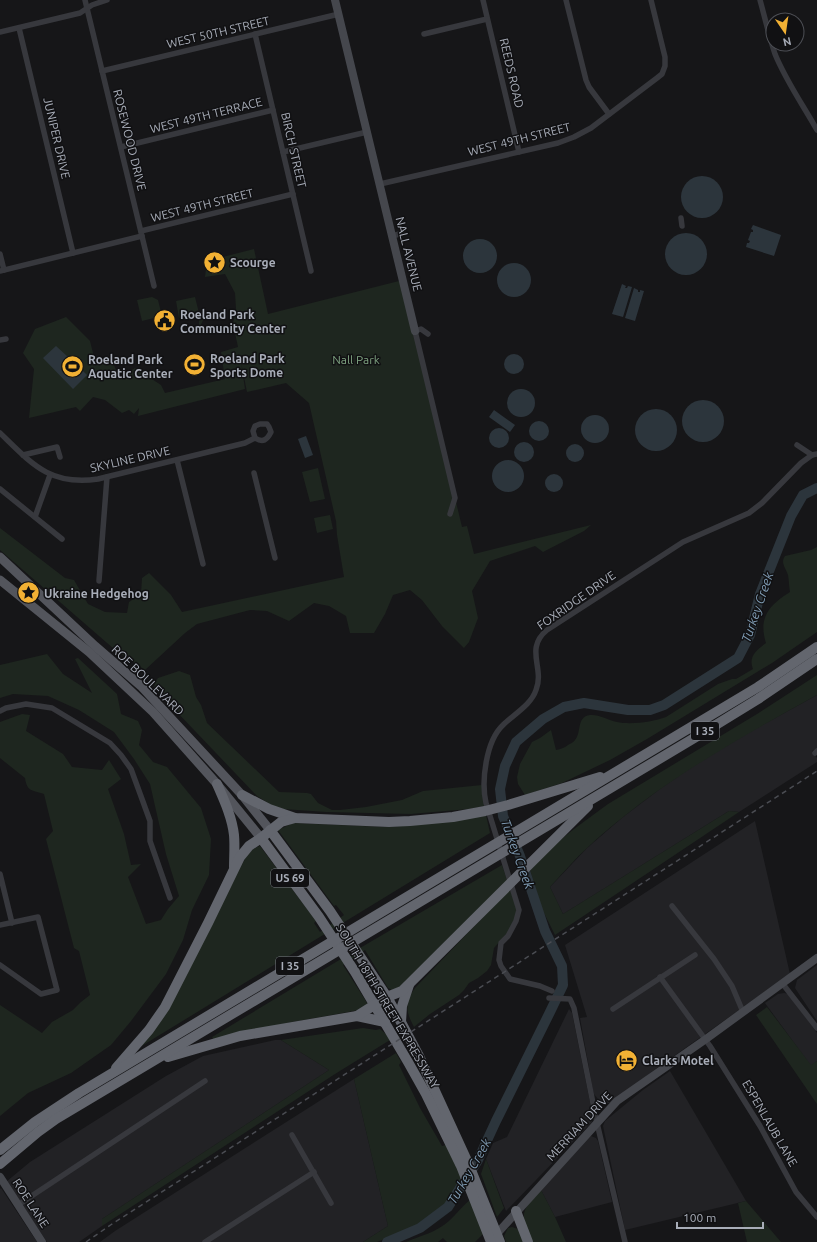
<svg xmlns="http://www.w3.org/2000/svg" width="817" height="1242" font-family="Ubuntu,sans-serif">
	<rect width="100%" height="100%" fill="#161618"/>
	<g fill="#222225">
		<path d="M817 695V748L812 751 817 758V762L739 812 729 811 563 914 550 887 587 848 623 817 660 789 693 766 744 735Z"/>
		<path d="M755 821 790 974 657 1068 613 1102 605 1104 601 1103 594 1094 593 1090 580 1018 587 1017 565 945Z"/>
		<path d="M817 965V1021L795 988 797 980Z"/>
		<path d="M784 993 789 994 817 1033V1061L811 1066 765 1003 778 994Z"/>
		<path d="M569 1009 572 1013 593 1117 592 1122 506 1211 486 1159 493 1143 507 1137Z"/>
		<path d="M275 1040H281L329 1070 102 1219V1226L79 1242H47L6 1182 30 1162 166 1076 203 1056Z"/>
		<path d="M670 1071 746 1201 625 1230 603 1126 605 1121 643 1090Z"/>
		<path d="M354 1079 388 1226 363 1242H100L115 1231Z"/>
		<path d="M591 1136 596 1138 598 1141 612 1202 555 1217 541 1190 588 1138Z"/>
		<path d="M1 1188 37 1242H0V1189Z"/>
	</g>
	<g fill="#1e261f">
		<path d="M254 249 268 314 403 280 462 527 467 526 474 554 591 525 584 531 543 552 535 546 490 561 472 591 478 618 469 642 464 648 442 626 422 600 410 590 393 595 385 614 374 633H350L346 616 329 606 314 603 289 621 267 611 250 610 197 624 185 633 145 670 114 649 0 550V528L65 578 74 580 88 604 105 612 127 613 129 602 141 594 142 578 149 573 171 595 182 612 344 577 337 535 336 521 309 403 286 383 247 392 241 362 245 389 138 416 139 408 134 414 129 410 122 413 105 400 93 397 80 411 76 407 29 418 34 369 23 353 35 329 66 317 90 341 95 361 99 364 113 363 116 370V380L135 368 161 385 165 393 225 379 221 352 238 347 233 324 236 309 235 293 225 274 205 277 207 261Z"/>
		<path d="M152 297 158 300 162 316 142 321 137 300Z"/>
		<path d="M195 297 199 313 203 312C206 322 198 329 190 334V331H187L186 329 199 325V319L196 313 179 318 176 301Z"/>
		<path d="M318 468 325 499 310 502 302 472Z"/>
		<path d="M330 515 333 529 317 533 314 518Z"/>
		<path d="M817 547V632L772 663 647 739 610 760 562 783 525 795 518 784 517 777 520 764 532 742 540 738 551 730 556 750C561 749 564 748 568 745 570 744 574 742 575 740 582 732 576 717 590 715 598 714 608 720 617 722 630 725 653 722 666 717L718 684 732 679H736L753 669C748 656 757 650 766 643 758 618 769 605 790 592 789 587 789 580 788 575 786 568 780 563 785 556L811 550Z"/>
		<path d="M47 654 63 674 92 693 75 659 78 658 117 694 121 714 138 721 142 730 139 745 153 762 167 767 201 808 211 839 209 875 192 910 183 940 166 974 131 1021 111 1045 71 1073 28 1093 0 1116V1005L42 1033 52 1022 73 1010 81 1002 90 995 79 951 74 948 46 839 53 831 44 794C32 790 27 792 25 778L0 758V722L22 714 30 715 26 731 63 754 72 767 102 770 109 760 121 779 108 789 124 834 131 865 141 864 128 877 146 924 161 920 168 909 179 896 166 854 150 784 134 759 114 732 79 710 48 696 13 694 0 698V665Z"/>
		<path d="M179 671 190 675 196 697 201 705 207 723 279 792 307 793 311 794 318 803 332 810H340L366 807 402 800 423 791 482 785 484 806 469 809 411 814 326 812 283 809 273 806 257 796 154 688 155 682 158 678Z"/>
		<path d="M817 675V695C736 740 656 784 587 848 574 860 562 874 550 887L563 914 729 811 739 812 555 935 542 909 530 870 559 841 574 829 608 804 757 714Z"/>
		<path d="M486 815 490 833 140 1047 246 857C250 851 253 848 260 846L316 921 314 923 320 932 344 915 336 905 334 906 278 830 293 823 385 827 404 826Z"/>
		<path d="M502 865 507 880 400 988 392 990 388 988 365 950 343 965 369 1006 359 1010 287 1023 214 1040 212 1037 336 962Z"/>
		<path d="M510 889 516 907V916L508 932 494 948 491 965 487 971 478 978 469 983 464 990 459 995 430 1014 414 1027C406 1012 404 1003 415 988Z"/>
		<path d="M767 1007 811 1065 817 1061V1104L756 1015Z"/>
		<path d="M363 1028 376 1030 380 1029 386 1034 390 1040 335 1074 102 1226V1219L329 1070 281 1040Z"/>
		<path d="M396 1053 401 1062 399 1065 420 1108 442 1146 446 1145 462 1177 450 1199 442 1208 430 1218 414 1227 377 1242H363L388 1226 354 1079Z"/>
		<path d="M486 1159 504 1208 497 1217 481 1174Z"/>
		<path d="M541 1190 555 1217 566 1242H532C529 1234 523 1223 524 1214 525 1205 536 1196 541 1190Z"/>
		<path d="M471 1199 484 1233 475 1242H447L443 1238 438 1242H406C420 1236 437 1232 449 1221 457 1214 462 1206 471 1199Z"/>
		<path d="M746 1201 781 1242H747L738 1203Z"/>
		<path d="M512 1227 518 1229 525 1242H506L504 1236 508 1228Z"/>
	</g>
	<g fill="#2c353c">
		<circle cx="702" cy="197" r="21"/>
		<path d="M753 225 781 235 774 256 746 247 747 243H749L750 241 748 240 751 232H753V230L751 229Z"/>
		<circle cx="686" cy="254" r="21"/>
		<circle cx="480" cy="256" r="17"/>
		<circle cx="514" cy="280" r="17"/>
		<path d="M622 284 626 286 625 288H627L628 286 632 287 623 317 612 314Z"/>
		<path d="M634 288 638 290V292H640V290L644 291 635 321 625 318Z"/>
		<path d="M56 346 68 357 61 365 63 368 72 360 87 375 73 389 43 358Z"/>
		<circle cx="514" cy="364" r="10"/>
		<circle cx="521" cy="403" r="14"/>
		<circle cx="703" cy="421" r="21"/>
		<circle cx="656" cy="430" r="21"/>
		<path d="M494 410 515 425 510 432 489 417Z"/>
		<circle cx="595" cy="429" r="14"/>
		<circle cx="539" cy="431" r="10"/>
		<circle cx="499" cy="438" r="10"/>
		<path d="M306 436 313 455 305 458 298 439Z"/>
		<circle cx="524" cy="452" r="10"/>
		<circle cx="575" cy="453" r="9"/>
		<circle cx="508" cy="476" r="16"/>
		<circle cx="554" cy="483" r="9"/>
	</g>
	<g fill="none" stroke-linecap="round" stroke-linejoin="round">
		<path stroke="#2c353c" stroke-width="10" d="M387 1242 420 1228 448 1207 478 1160 496 1121 550 1012 563 985 562 966 545 931 520 856 503 816 500 789 505 766 516 742 543 719 564 707 584 703 628 710H650L664 705 738 658 750 635 760 594 791 516 803 495 817 488"/>
		<g stroke="#37383d" stroke-width="5.5">
			<path d="M85 0 154 286"/>
			<path d="M483 0 519 152"/>
			<path d="M566 0 586 80 589 87 609 114"/>
			<path d="M760 0C765 18 769 36 775 54 786 81 803 105 817 130"/>
			<path d="M19 28 73 253"/>
			<path d="M0 32 80 13 92 5 107 0"/>
			<path d="M255 34 311 271"/>
			<path d="M424 34 487 19"/>
			<path d="M102 71 339 14"/>
			<path d="M121 147 273 110"/>
			<path d="M283 152 367 132"/>
			<path d="M380 184 558 143 574 137 591 128 657 78 662 74 665 66V57L651 0"/>
			<path d="M681 218 682 226"/>
			<path d="M141 231 293 194"/>
			<path d="M392 236 403 233"/>
			<path d="M0 254 4 270"/>
			<path d="M0 271 142 236"/>
			<path d="M428 334 421 329 415 331 455 498 450 514"/>
			<path d="M0 340 6 339"/>
			<path d="M0 433C32 464 50 486 98 479L245 443 255 438C263 443 267 440 271 432L269 427 267 424H260L255 426 253 431 255 438"/>
			<path d="M797 445 812 455"/>
			<path d="M23 455 57 447 60 457"/>
			<path d="M177 460 203 564"/>
			<path d="M254 473 275 558"/>
			<path d="M0 489 62 539"/>
			<path d="M35 517 50 475"/>
			<path d="M99 581 107 477"/>
			<path d="M0 711 6 708 26 704 52 708 110 743 121 755 131 769 142 799 150 821V841L170 898"/>
			<path d="M815 753 817 751"/>
			<path d="M0 874 12 923"/>
			<path d="M672 906 714 959 732 986 743 1012"/>
			<path d="M0 925 38 917 57 990 41 994 0 965"/>
			<path d="M660 977 710 1046 760 1126 796 1192 817 1217"/>
			<path d="M782 983 817 1028"/>
			<path d="M552 991 540 986 510 979 501 966 499 960 501 943 508 936 516 921 519 910 486 803C481 781 486 741 503 725 514 714 531 705 536 690 545 668 524 649 547 630L683 542 749 513 762 503 801 463 812 455 817 454"/>
			<path d="M549 998 570 999 574 1008 597 1123 625 1242"/>
			<path d="M613 1009 695 955"/>
			<path d="M292 1135 331 1203"/>
			<path d="M18 1205 205 1081"/>
			<path d="M205 1242 314 1172"/>
		</g>
		<g stroke="#45474d" stroke-width="8">
			<path d="M335 0 415 331"/>
			<path d="M0 1177 42 1242"/>
			<path d="M494 1237 617 1101 706 1039 817 958"/>
		</g>
		<g stroke="#53555c" stroke-width="9">
			<path d="M0 557 95 646 141 686 242 795 270 830"/>
			<path d="M0 580 89 652 153 712 217 784 261 838"/>
		</g>
		<g stroke="#63666e" stroke-width="10">
			<path d="M217 784C224 800 232 817 234 835 235 846 234 856 234 867"/>
			<path d="M242 795 269 809 295 818 389 822 410 821 453 817 485 811 508 805 600 777"/>
			<path d="M270 830 330 911 387 997 401 1022 419 1056 469 1165 500 1242"/>
			<path d="M261 838 319 917 355 972 408 1062 426 1094 461 1166 491 1242"/>
			<path d="M357 1016 385 1022"/>
			<path d="M401 1022 402 1006 409 985"/>
			<path d="M168 1057 240 1036 357 1016 387 997 402 991 588 806"/>
			<path d="M116 1068 149 1030 165 1007 208 923 240 857 249 846 261 838 281 822 295 818"/>
			<path d="M0 1150 35 1122 79 1093 758 687 817 647"/>
			<path d="M0 1164 38 1132 56 1119 706 731 758 699 817 659"/>
			<path d="M516 1211 528 1242"/>
		</g>
		<path stroke="#4a4c52" stroke-width="1.5" stroke-dasharray="5 4" stroke-linecap="butt" d="M86 1242 112 1224 817 771"/>
	</g>
	<defs>
		<symbol id="sight-disc" viewBox="-11 -11 22 22"><circle r="9.5" fill="#f2b134" stroke="#111113"/><path d="M0-6L1.8-2.2L6-1.7L2.9 1.2L3.7 5.4L0 3.3L-3.7 5.4L-2.9 1.2L-6-1.7L-1.8-2.2Z" fill="#111"/></symbol>
		<symbol id="civic-disc" viewBox="-11 -11 22 22"><circle r="9.5" fill="#f2b134" stroke="#111113"/><path d="M-.6-6.5H3V-4.5H.6V-3L4-1V1h2V6H-6V1h2V-1L-.6-3ZM-1.2 2.5V6h2.4V2.5Z" fill="#111"/></symbol>
		<symbol id="stadium-disc" viewBox="-11 -11 22 22"><circle r="9.5" fill="#f2b134" stroke="#111113"/><path d="M0-5a6.5 5 0 1 0 0 10a6.5 5 0 1 0 0-10ZM-3.5-1.8h7v3.6h-7Z" fill="#111"/></symbol>
		<symbol id="hotel-disc" viewBox="-11 -11 22 22"><circle r="9.5" fill="#f2b134" stroke="#111113"/><path d="M-6-4.5h1.5V1H6V5H4.5V3h-9V5H-6ZM-4 0a1.8 1.8 0 1 1 3.6 0ZM.5 0V-2.5h3Q6-2.5 6 0Z" fill="#111"/></symbol>
	</defs>
	<g fill-rule="evenodd">
		<use href="#sight-disc" x="202" y="250" width="25" height="25"/>
		<use href="#civic-disc" x="152" y="308" width="25" height="25"/>
		<use href="#stadium-disc" x="182" y="352" width="25" height="25"/>
		<use href="#stadium-disc" x="60" y="354" width="25" height="25"/>
		<use href="#sight-disc" x="16" y="580" width="25" height="25"/>
		<use href="#hotel-disc" x="614" y="1048" width="25" height="25"/>
	</g>
	<g text-anchor="middle" dominant-baseline="central" stroke-width="3" stroke-linejoin="round" paint-order="stroke">
		<g fill="#111113" stroke="#7b7e86" stroke-width="1">
			<rect x="691" y="722" width="28" height="18" rx="3"/>
			<rect x="271" y="869" width="38" height="18" rx="3"/>
			<rect x="276" y="957" width="28" height="18" rx="3"/>
		</g>
		<g font-size="11" font-weight="bold" fill="#a8adb8">
			<text x="705" y="731">I 35</text>
			<text x="290" y="878">US 69</text>
			<text x="290" y="966">I 35</text>
		</g>
		<g font-size="12" fill="#a8adb8" stroke="#111113">
			<text transform="translate(218 32) rotate(-13)">WEST 50TH STREET</text>
			<text transform="translate(512 73) rotate(77)">REEDS ROAD</text>
			<text transform="translate(206 115) rotate(-14)">WEST 49TH TERRACE</text>
			<text transform="translate(57 138) rotate(77)">JUNIPER DRIVE</text>
			<text transform="translate(519 139) rotate(-14)">WEST 49TH STREET</text>
			<text transform="translate(130 140) rotate(76)">ROSEWOOD DRIVE</text>
			<text transform="translate(294 150) rotate(77)">BIRCH STREET</text>
			<text transform="translate(202 205) rotate(-14)">WEST 49TH STREET</text>
			<text transform="translate(409 254) rotate(76)">NALL AVENUE</text>
			<text transform="translate(130 459) rotate(-13)">SKYLINE DRIVE</text>
			<text transform="translate(576 600) rotate(-35)">FOXRIDGE DRIVE</text>
			<text transform="translate(148 680) rotate(44)">ROE BOULEVARD</text>
			<text transform="translate(388 1006) rotate(59)">SOUTH 18TH STREET EXPRESSWAY</text>
			<text transform="translate(770 1123) rotate(60)">ESPENLAUB LANE</text>
			<text transform="translate(579 1126) rotate(-47)">MERRIAM DRIVE</text>
			<text transform="translate(31 1203) rotate(57)">ROE LANE</text>
		</g>
		<g font-size="12" font-weight="bold" fill="#a8adb8" stroke="#111113" text-anchor="start">
			<text x="230" y="262">Scourge</text>
			<text x="180" y="314">Roeland Park<tspan x="180" dy="14">Community Center</tspan></text>
			<text x="210" y="358">Roeland Park<tspan x="210" dy="14">Sports Dome</tspan></text>
			<text x="88" y="359">Roeland Park<tspan x="88" dy="14">Aquatic Center</tspan></text>
			<text x="44" y="593">Ukraine Hedgehog</text>
			<text x="642" y="1060">Clarks Motel</text>
		</g>
		<g font-size="12" fill="#7fa381" stroke="#111113">
			<text x="356" y="359">Nall Park</text>
		</g>
		<g font-size="13" font-style="italic" fill="#7f9bb3" stroke="#111113">
			<text transform="translate(757 607) rotate(-71)">Turkey Creek</text>
			<text transform="translate(518 854) rotate(70)">Turkey Creek</text>
			<text transform="translate(469 1171) rotate(-60)">Turkey Creek</text>
		</g>
	</g>
	<g transform="translate(785 32) rotate(167)"><circle r="19" fill="#111113" stroke="#4d4f55"/>
	<path d="M0-3L7 15L0 10L-7 15Z" fill="#f2b134"/>
	<text y="-6" font-size="11" font-weight="bold" text-anchor="middle" fill="#a8adb8">N</text>
	</g>
	<path d="M677 1222v6h86v-6" fill="none" stroke="#a8adb8" stroke-width="2"/>
	<text x="683" y="1222" font-size="12" fill="#a8adb8" stroke="#111113" stroke-width="3" paint-order="stroke">100 m</text>
</svg>
